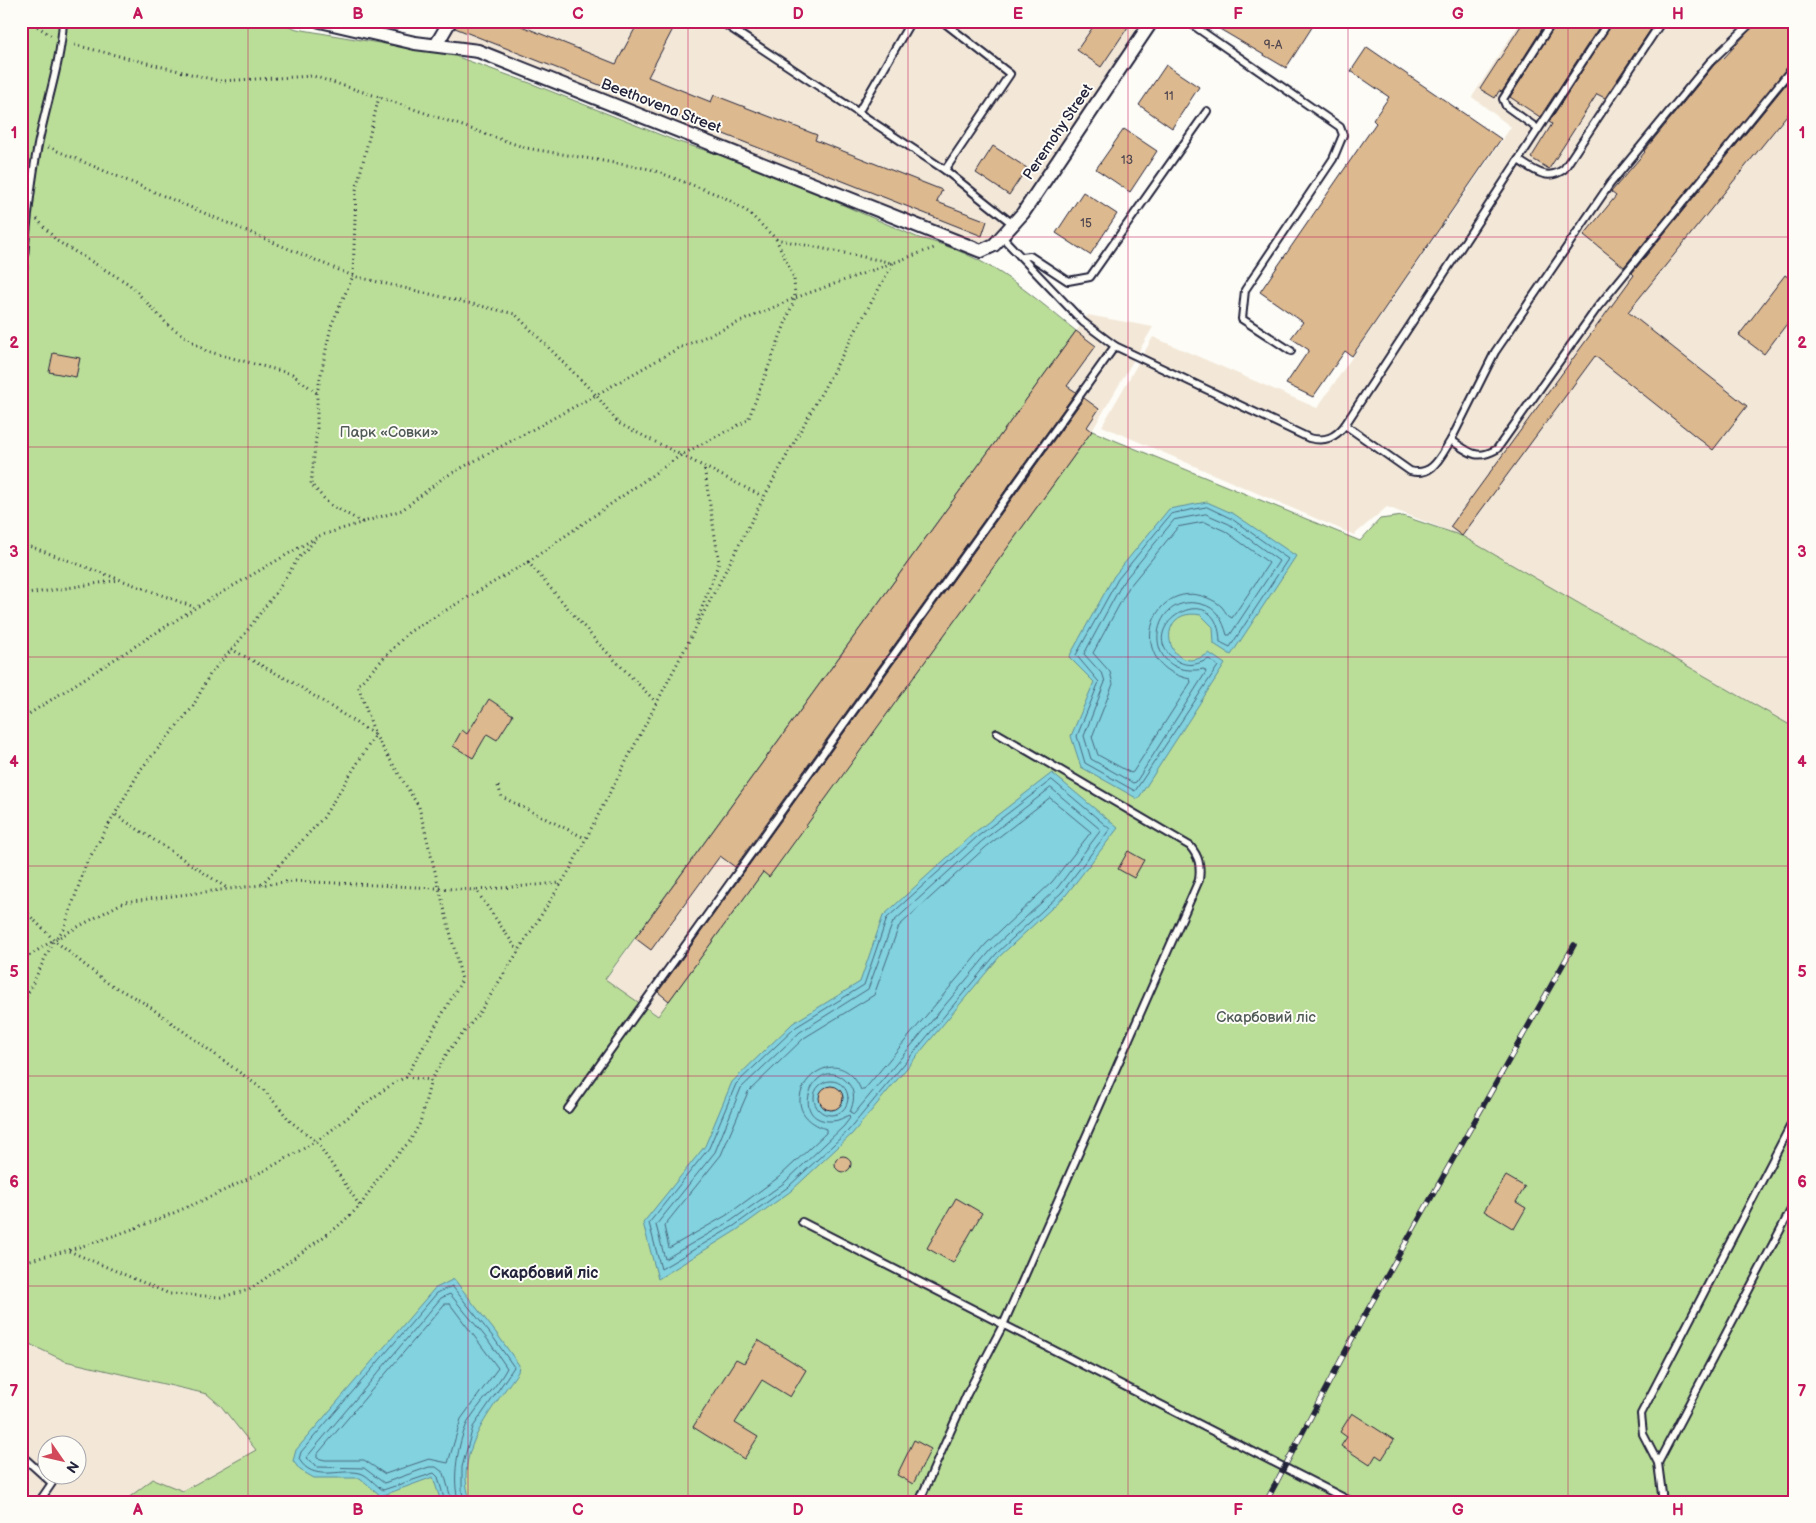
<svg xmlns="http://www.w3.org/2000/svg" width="1816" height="1523" font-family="'Balsamiq Sans',sans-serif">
	<rect width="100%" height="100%" fill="#fdfcf7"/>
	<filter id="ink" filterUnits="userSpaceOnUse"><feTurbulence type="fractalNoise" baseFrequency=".02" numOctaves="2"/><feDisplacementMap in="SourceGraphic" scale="10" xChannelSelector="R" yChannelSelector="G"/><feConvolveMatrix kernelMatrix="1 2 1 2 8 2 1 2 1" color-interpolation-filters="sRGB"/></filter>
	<g filter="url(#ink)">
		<g fill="#f3e8d8" fill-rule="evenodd">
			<path d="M450 21H1152L1023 213 981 251 478 51 436 45Z"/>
			<path d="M1521 21H1795V728L1462 536 1387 507 1354 535 1102 426 1153 337 1317 408 1511 127 1472 97Z"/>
			<path d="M1088 315 1153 327 1092 431 769 877 762 872 659 1016 605 980Z"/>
			<path d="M21 1340 65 1361 196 1392 271 1393 255 1502H21ZM48 1446H78V1476H48Z"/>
		</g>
		<path fill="#bade98" stroke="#6e806a" d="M21 21H276L297 29 455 56 530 83 676 141 751 165 919 238C986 254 1024 289 1076 331L605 979 658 1016 763 872 769 876 1092 431 1360 541 1380 519 1403 516 1462 536 1795 728V1502H123L153 1479 183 1491 256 1450 221 1406 207 1394 65 1361 21 1340Z"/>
		<g fill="#82d2df" stroke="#5c8c9d" fill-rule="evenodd">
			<path d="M1207 502 1234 514 1296 556 1231 655 1214 644 1213 627 1201 615C1151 605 1166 683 1209 653L1225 664 1138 799 1081 767 1071 736 1094 682 1069 657 1114 576 1169 509Z"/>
			<path d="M1052 773 1118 828 1066 895 1000 956 852 1134 791 1191 737 1230 658 1279 643 1223 705 1146 732 1082 793 1023 860 982 883 916 974 833ZM829 1087 838 1089 843 1096 841 1105 833 1110 825 1109 820 1102 821 1092Z"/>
			<path d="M454 1279 497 1334 519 1365 518 1372C492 1409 452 1454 471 1502H441L433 1477 381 1496 360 1478H314L300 1470 293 1461 296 1450 434 1289Z"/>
		</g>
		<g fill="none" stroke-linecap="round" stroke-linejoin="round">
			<g stroke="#48687d" stroke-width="1">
				<path d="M1207 507 1232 519 1288 559 1230 647 1220 642C1218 574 1133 626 1173 658 1186 668 1196 665 1209 659L1218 666 1135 791 1085 763 1077 736 1099 682 1076 655 1118 579 1171 514Z"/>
				<path d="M1206 514 1229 524 1279 561 1230 635H1227C1223 621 1217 607 1201 604 1147 591 1139 681 1204 669L1206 672 1136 782 1133 783 1091 759 1084 736 1105 682 1103 675 1084 654 1123 582 1174 520Z"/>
				<path d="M1205 522 1225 531 1269 563 1232 618C1227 616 1226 612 1222 607 1216 601 1207 597 1198 595 1148 586 1126 666 1190 679L1191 682 1133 772 1131 773 1098 755 1092 737 1113 684 1110 672 1093 653 1129 587 1178 527Z"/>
				<path d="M1052 780 1110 829 1062 892 997 953 848 1131 788 1187 734 1226 661 1269 649 1223 709 1148 736 1084 796 1027 864 985 887 918 977 837Z"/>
				<path d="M1051 788 1101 830 1058 887 992 949 854 1114 850 1112C854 1102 856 1092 848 1083 817 1048 785 1123 832 1121 839 1121 844 1117 849 1115L850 1118 844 1126 784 1183 731 1221 665 1259 656 1225 715 1152 741 1088 800 1032 868 989 893 922 981 842Z"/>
				<path d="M1050 798 1091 832 1052 882 986 944 864 1090H861C835 1029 761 1107 826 1129V1133L779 1177 727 1215 669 1248 664 1226 721 1155 748 1092 804 1038 874 995 899 926 986 847Z"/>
				<circle cx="831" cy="1098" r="17"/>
				<path d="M445 1304H450L498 1368 461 1419 448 1463 429 1459 385 1474 364 1460H325L317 1458V1455Z"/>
				<path d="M445 1502 438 1477 434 1473 383 1490C376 1486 368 1475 360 1473 339 1468 313 1483 299 1459L301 1452 437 1293 452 1286 493 1337 514 1367 473 1427 462 1467V1492L465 1502"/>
				<path d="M452 1502 444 1473 436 1467H429L384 1483 364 1468 318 1467 306 1458 441 1298 450 1294 488 1340 507 1368C497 1387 479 1403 468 1422 458 1441 451 1482 459 1502"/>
			</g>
		</g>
		<g fill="#ddb98f" stroke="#22223b">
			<path d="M458 21H509L616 64 639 21H663L674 27 648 77 711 102 714 95 817 135 815 140 942 190 937 202 987 221 982 236 455 28Z"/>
			<path d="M1097 21H1132L1101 67 1077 50Z"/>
			<path d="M1206 21H1316L1286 68Z"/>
			<path d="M1524 21H1547L1502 92 1499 91 1495 98 1480 89Z"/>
			<path d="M1558 21H1603L1540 117 1510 97Z"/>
			<path d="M1614 21H1645L1653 26 1605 98 1597 94 1549 169 1531 158 1552 124 1549 122Z"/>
			<path d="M1758 21H1795V60L1624 267 1584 235 1616 196 1611 192 1645 152 1644 151 1714 65 1722 58 1723 59Z"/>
			<path d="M1367 47 1501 139 1352 356 1345 351 1313 397 1286 384 1309 350 1291 338 1303 322 1260 292 1376 123 1373 120 1389 97 1351 71Z"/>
			<path d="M1166 65 1199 87 1172 128 1139 105Z"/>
			<path d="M1795 73V105L1628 312 1747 406 1713 450 1595 356 1462 536 1450 527 1634 275 1632 273Z"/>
			<path d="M1124 129 1157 151 1130 192 1096 169Z"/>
			<path d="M993 146 1027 168 1009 195 976 173Z"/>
			<path d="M1083 192 1117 214 1090 255 1056 233Z"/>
			<path d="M1785 275 1795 282V313L1764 354 1739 335Z"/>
			<path d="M1076 331 1096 346 1067 386 1076 392 735 867 720 856 651 950 635 938Z"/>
			<path d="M53 353 80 358 76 377 49 372Z"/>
			<path d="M1084 398 1099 409 1087 427 1092 431 769 877 763 872 669 1001 658 992Z"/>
			<path d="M489 699 513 715 497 740 487 734 473 758 453 746 462 730 467 734Z"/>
			<path d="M1128 851 1144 860 1134 878 1118 869Z"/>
			<circle cx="831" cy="1098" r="12"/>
			<circle cx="843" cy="1164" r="8"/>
			<path d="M1506 1176 1525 1187 1516 1202 1526 1208 1514 1229 1484 1211Z"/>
			<path d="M956 1198 982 1213 953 1263 927 1248Z"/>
			<path d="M758 1340 806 1370 790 1397 762 1380 735 1423 758 1437 744 1459 693 1427 736 1359 744 1363Z"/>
			<path d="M1352 1413 1394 1440 1382 1459 1376 1455 1370 1465 1341 1446 1347 1437 1340 1432Z"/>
			<path d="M914 1440 931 1449 913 1484 897 1475Z"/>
		</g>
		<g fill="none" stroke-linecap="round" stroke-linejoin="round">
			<defs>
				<g id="lane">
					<path d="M720 21 945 170 1014 225"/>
					<path d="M942 21 1010 74 945 170"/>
					<path d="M1187 21 1340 127 1343 135 1333 159 1245 290 1242 319 1291 351"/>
					<path d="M858 113 911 21"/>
					<path d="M1538 129 1506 106 1503 99 1553 21"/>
					<path d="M1518 160C1534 170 1547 182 1564 169L1662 21"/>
					<path d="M1002 237 1083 322 1115 346 1309 438C1325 442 1335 438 1345 425L1410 471C1433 477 1440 457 1451 440 1469 452 1476 461 1497 449L1597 308 1795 65"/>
					<path d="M1022 257 1030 256 1068 281 1090 277 1207 111"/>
					<path d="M22 286C25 238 29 192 38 145 46 104 61 63 63 21"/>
					<path d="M1345 425 1609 21"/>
					<path d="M1451 440 1495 352 1610 184 1710 62 1753 21"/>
					<path d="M568 1109 1115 346"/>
					<path d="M802 1222 1352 1502"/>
					<path d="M21 1455 52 1483 39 1502"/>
					<path d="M1658 1463 1795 1202"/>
					<path d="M919 1502 967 1394 1003 1325 1199 880C1201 865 1199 857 1190 846L997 733"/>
					<path d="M1663 1502 1658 1463 1643 1434 1641 1414 1795 1117"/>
				</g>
				<g id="street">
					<path d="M320 21 415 43 478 51 981 251 994 245 1023 213 1152 21"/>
					<path d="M436 45 450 21"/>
				</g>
			</defs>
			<use href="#lane" stroke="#22223b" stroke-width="10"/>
			<use href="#street" stroke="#22223b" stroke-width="16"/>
			<g stroke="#22223b" stroke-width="3" stroke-dasharray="1 4" stroke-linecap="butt">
				<path d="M29 21 52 36"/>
				<path d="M21 138 29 140"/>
				<path d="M48 147 353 276 515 314 596 395 677 349 795 298 934 248"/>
				<path d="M37 219 57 241 129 284 168 325 206 351 292 374 317 393"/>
				<path d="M362 522 329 504 311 484 317 428V393L331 326 353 276 356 190 379 97"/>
				<path d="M21 543 194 607"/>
				<path d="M528 562 598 643 656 702"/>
				<path d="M21 595 119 580"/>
				<path d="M697 621 719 562 704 467"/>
				<path d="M231 649 294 683 375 735 323 818 261 885"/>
				<path d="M21 719 195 608 319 536 402 510 443 478 596 395 618 423 764 497"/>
				<path d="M498 786 502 797 585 838"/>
				<path d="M116 815 227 888"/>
				<path d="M477 890 560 883"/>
				<path d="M21 907 54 940 106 982 146 1004 265 1091 291 1122 316 1141 360 1206"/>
				<path d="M57 937 64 929 86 864 141 769 192 708 210 674 240 640 280 587 297 560 316 539"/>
				<path d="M21 961 52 941"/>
				<path d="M21 1021 26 997 54 940 124 902 293 881 476 890 518 951"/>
				<path d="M406 1077 431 1080"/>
				<path d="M69 1251 170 1294 221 1297 249 1290 336 1228 360 1206 385 1168 410 1141 420 1123 431 1080 449 1050 478 1015 569 871 764 497 893 263 776 239"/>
				<path d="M21 1262C116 1242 230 1193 313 1143 345 1123 371 1094 406 1077L462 980 419 807 375 735 358 685 409 632 528 562 681 455 748 420 795 298 794 278 776 239 748 212 724 197 650 169 526 148 379 97 313 76 219 81 71 44"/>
			</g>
			<use href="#lane" stroke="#fdfcf7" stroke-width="6"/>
			<use href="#street" stroke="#fdfcf7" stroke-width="12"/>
			<defs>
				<path id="rail" d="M1266 1502 1362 1320 1574 945"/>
			</defs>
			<use href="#rail" stroke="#22223b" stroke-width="5.5"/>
			<use href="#rail" stroke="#fdfcf7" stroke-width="4" stroke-dasharray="11" stroke-linecap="butt"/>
		</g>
	</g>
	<path fill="none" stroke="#c2185b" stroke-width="1" stroke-opacity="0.55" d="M248 21V1502M468 21V1502M688 21V1502M908 21V1502M1128 21V1502M1348 21V1502M1568 21V1502M21 237H1795M21 447H1795M21 657H1795M21 866H1795M21 1076H1795M21 1286H1795"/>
	<g text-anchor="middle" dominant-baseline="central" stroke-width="4" stroke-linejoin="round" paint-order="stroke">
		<g font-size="12" fill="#514850">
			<text x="1273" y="45">9-А</text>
			<text x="1169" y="96">11</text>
			<text x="1127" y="160">13</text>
			<text x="1086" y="223">15</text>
		</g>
		<g font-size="15" fill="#22223b" stroke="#fdfcf7">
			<text transform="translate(661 106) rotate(21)">Beethovena Street</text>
			<text transform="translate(1058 132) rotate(-56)">Peremohy Street</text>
		</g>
		<g font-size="15" fill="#505a57" stroke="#fdfcf7">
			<text x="389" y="432">Парк «Совки»</text>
			<text x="1266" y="1017">Скарбовий ліс</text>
		</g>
		<g font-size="16" font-weight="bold" fill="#22223b" stroke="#fdfcf7">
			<text x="544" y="1273">Скарбовий ліс</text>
		</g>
	</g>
	<rect width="1816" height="1523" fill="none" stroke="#fdfcf7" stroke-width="55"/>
	<g transform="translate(62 1460) rotate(124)"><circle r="24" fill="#fdfcf7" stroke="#a5a5ac"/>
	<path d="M0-4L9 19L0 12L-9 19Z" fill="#d1495b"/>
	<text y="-8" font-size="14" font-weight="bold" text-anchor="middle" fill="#22223b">N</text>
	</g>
	<rect x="28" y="28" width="1760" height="1468" fill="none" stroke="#c2185b" stroke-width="2"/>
	<g font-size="16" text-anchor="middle" font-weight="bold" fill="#c2185b">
		<text x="138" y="19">A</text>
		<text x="358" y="19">B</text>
		<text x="578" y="19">C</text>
		<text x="798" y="19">D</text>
		<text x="1018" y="19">E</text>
		<text x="1238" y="19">F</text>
		<text x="1458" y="19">G</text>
		<text x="1678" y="19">H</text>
		<text x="14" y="138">1</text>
		<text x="1802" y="138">1</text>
		<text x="14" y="348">2</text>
		<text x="1802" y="348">2</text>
		<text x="14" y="557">3</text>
		<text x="1802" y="557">3</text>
		<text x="14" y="767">4</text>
		<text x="1802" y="767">4</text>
		<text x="14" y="977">5</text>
		<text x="1802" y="977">5</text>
		<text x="14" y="1187">6</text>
		<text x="1802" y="1187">6</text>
		<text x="14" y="1396">7</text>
		<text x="1802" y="1396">7</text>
		<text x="138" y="1515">A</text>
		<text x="358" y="1515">B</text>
		<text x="578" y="1515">C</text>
		<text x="798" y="1515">D</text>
		<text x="1018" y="1515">E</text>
		<text x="1238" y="1515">F</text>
		<text x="1458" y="1515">G</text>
		<text x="1678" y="1515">H</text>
	</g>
</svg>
